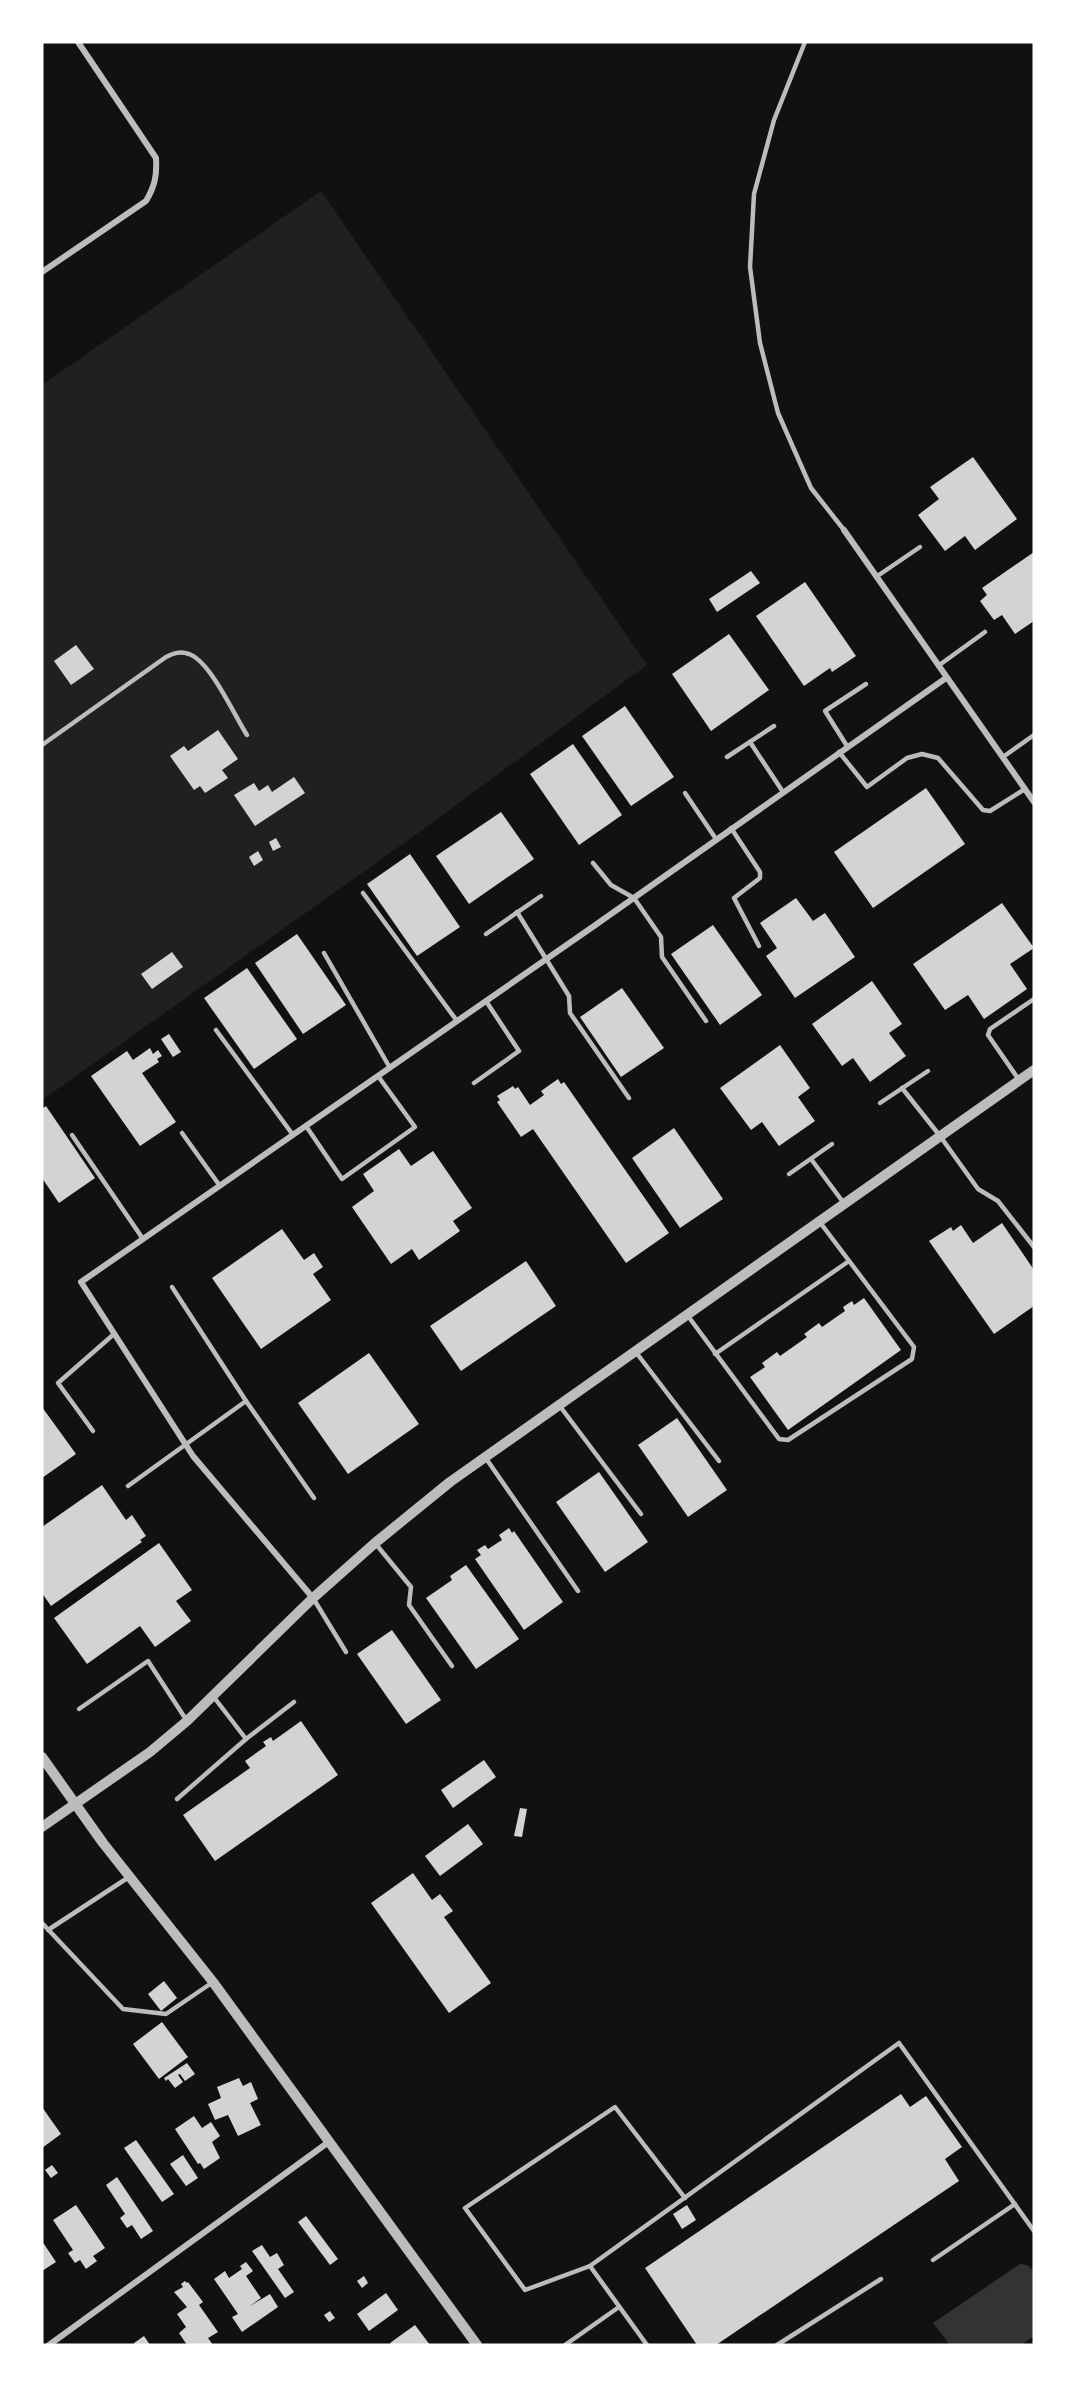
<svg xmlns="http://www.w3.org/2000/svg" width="1076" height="2387" font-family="'Public Sans',sans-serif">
	<rect width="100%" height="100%" fill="#111"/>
	<path fill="#202020" d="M321 191 647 665 407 841 42 1100V385Z"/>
	<path fill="#333" d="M1020 2264 1027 2265 1034 2271V2336L1021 2345H950L933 2323Z"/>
	<g fill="#d3d3d3">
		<path d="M973 457 1017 519 975 550 965 536 945 551 918 515 939 499 930 487Z"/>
		<path d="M1034 552V621L1015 634 1002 615 994 620 980 601 987 595 982 588Z"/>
		<path d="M751 571 760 583 717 612 709 599Z"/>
		<path d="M805 582 856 656 832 672 830 668 804 686 756 616Z"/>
		<path d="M729 634 769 690 711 731 672 674Z"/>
		<path d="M76 645 94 669 71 685 54 661Z"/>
		<path d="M625 706 674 777 631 806 582 736Z"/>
		<path d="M218 730 238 759 222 770 228 778 205 793 200 786 194 790 170 756 184 746 188 751Z"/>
		<path d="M573 744 622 815 579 845 530 774Z"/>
		<path d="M294 777 305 793 255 826 234 795 254 783 259 791 268 785 272 792Z"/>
		<path d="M926 788 965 844 873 908 834 852Z"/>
		<path d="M501 812 534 859 469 904 436 856Z"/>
		<path d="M276 838 281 847 273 851 269 842Z"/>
		<path d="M258 851 263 860 254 866 249 857Z"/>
		<path d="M410 854 460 927 417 956 367 884Z"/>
		<path d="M796 898 813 921 825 913 855 957 795 998 766 956 777 948 760 923Z"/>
		<path d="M1002 903 1034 948 1010 964 1027 989 984 1019 968 995 945 1010 913 964Z"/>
		<path d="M713 925 762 995 720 1025 671 954Z"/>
		<path d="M297 934 346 1005 303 1034 255 963Z"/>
		<path d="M172 952 183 967 152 989 141 974Z"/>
		<path d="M247 968 297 1039 254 1069 204 998Z"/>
		<path d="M872 981 902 1024 889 1033 906 1056 870 1082 853 1058 842 1066 812 1024Z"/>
		<path d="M622 988 664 1048 621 1077 580 1017Z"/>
		<path d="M169 1034 181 1052 173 1057 161 1039Z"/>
		<path d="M780 1045 810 1088 798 1097 815 1121 779 1146 762 1122 751 1130 720 1088Z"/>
		<path d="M150 1048 153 1054 158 1050 162 1056 157 1059 159 1062 142 1073 176 1122 140 1146 91 1076 127 1051 133 1060Z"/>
		<path d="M558 1079 561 1084 564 1082 669 1233 626 1263 533 1129 521 1137 497 1102 500 1100 497 1096 513 1086 515 1089 518 1087 530 1105 544 1095 541 1091Z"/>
		<path d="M46 1106 95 1178 59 1203 42 1178V1109Z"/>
		<path d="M674 1128 723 1199 680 1228 632 1158Z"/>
		<path d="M399 1149 411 1166 433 1151 472 1208 453 1221 460 1231 419 1260 412 1249 391 1264 352 1207 374 1191 363 1174Z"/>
		<path d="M1002 1223 1034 1270V1306L994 1334 929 1241 951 1227 953 1231 961 1225 973 1243Z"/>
		<path d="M282 1229 304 1260 314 1253 323 1267 313 1274 331 1300 261 1349 212 1278Z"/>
		<path d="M526 1261 556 1306 461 1371 430 1326Z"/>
		<path d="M864 1298 901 1350 788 1430 750 1377 765 1367 762 1363 777 1352 780 1356 807 1337 804 1334 819 1323 822 1327 845 1311 843 1307 852 1301 854 1305Z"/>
		<path d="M369 1353 419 1424 348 1474 298 1403Z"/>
		<path d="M42 1407 76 1454 42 1478Z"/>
		<path d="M677 1418 727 1490 688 1517 638 1445Z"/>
		<path d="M599 1472 648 1542 605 1572 556 1502Z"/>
		<path d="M102 1485 126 1520 132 1515 146 1536 140 1540 142 1542 51 1606 42 1593V1527Z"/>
		<path d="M509 1528 512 1533 514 1531 563 1602 524 1630 475 1559 481 1555 477 1550 485 1545 488 1549 502 1540 499 1535Z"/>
		<path d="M159 1543 192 1590 176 1601 191 1621 155 1647 140 1626 87 1664 54 1618Z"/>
		<path d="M466 1565 519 1639 476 1669 426 1598 452 1580 450 1576Z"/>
		<path d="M392 1630 441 1700 406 1724 357 1654Z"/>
		<path d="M301 1721 338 1775 215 1861 183 1815 250 1768 245 1761 266 1746 263 1742 271 1737 273 1741Z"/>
		<path d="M484 1760 496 1777 453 1808 441 1790Z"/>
		<path d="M520 1808 527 1809 522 1837 514 1836Z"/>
		<path d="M468 1824 483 1844 440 1876 425 1856Z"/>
		<path d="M413 1873 432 1900 440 1894 453 1911 444 1917 491 1983 449 2013 371 1903Z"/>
		<path d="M164 1981 177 1998 161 2011 148 1994Z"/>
		<path d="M162 2022 188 2057 159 2079 133 2044Z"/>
		<path d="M187 2063 195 2074 185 2081 180 2074 178 2075 183 2082 175 2088 168 2079 166 2081 164 2078Z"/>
		<path d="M239 2078 243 2086 251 2082 258 2099 250 2103 261 2125 238 2136 228 2115 215 2120 208 2104 221 2098 217 2087Z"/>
		<path d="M901 2094 910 2107 926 2096 962 2147 945 2159 959 2181 716 2345H697L645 2268Z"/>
		<path d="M42 2107 61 2134 42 2148Z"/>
		<path d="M194 2116 202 2128 211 2122 220 2136 212 2142 220 2158 204 2169 200 2163 198 2164 175 2129Z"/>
		<path d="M136 2140 174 2194 162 2202 124 2148Z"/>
		<path d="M183 2155 198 2178 186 2186 170 2164Z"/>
		<path d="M52 2165 58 2173 51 2178 45 2170Z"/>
		<path d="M117 2177 153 2231 141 2239 132 2225 127 2228 120 2218 125 2214 106 2185Z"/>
		<path d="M76 2205 105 2248 93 2256 97 2261 86 2269 80 2260 75 2263 68 2253 73 2250 53 2220Z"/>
		<path d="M687 2205 696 2220 682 2229 673 2214Z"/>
		<path d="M306 2216 338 2259 330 2265 298 2222Z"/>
		<path d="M42 2241 56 2262 42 2271Z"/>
		<path d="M262 2245 270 2257 277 2253 284 2265 278 2269 294 2292 285 2298 252 2251Z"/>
		<path d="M246 2262 253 2271 246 2276 261 2298 250 2306 270 2294 278 2307 242 2332 232 2317 238 2314 214 2279 225 2271 229 2278 242 2269 240 2266Z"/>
		<path d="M364 2276 368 2283 362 2288 357 2281Z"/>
		<path d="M185 2281 187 2283 188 2282 203 2302 199 2305 218 2332 208 2338 213 2345H187L179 2333 186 2327 177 2314 187 2307 174 2292 183 2287 181 2284Z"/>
		<path d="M386 2293 398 2310 369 2331 357 2314Z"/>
		<path d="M330 2311 335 2318 329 2322 324 2315Z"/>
		<path d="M415 2325 430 2345H392L390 2343Z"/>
		<path d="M144 2336 150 2345H135L134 2343Z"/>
	</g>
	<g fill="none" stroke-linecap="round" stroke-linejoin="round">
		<g stroke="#bcbcbc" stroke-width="4.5">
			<path d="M805 42 774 120 754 194 750 267 760 343 778 413 811 488 844 530"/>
			<path d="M876 577 920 547"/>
			<path d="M938 666 985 632"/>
			<path d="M750 742 783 792"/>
			<path d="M42 745 166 657C174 653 180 651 189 654 211 662 234 715 247 735"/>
			<path d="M847 746 825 711 866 684"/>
			<path d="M839 752 867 787 907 758 922 754 938 758 983 810 990 811 1025 789"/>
			<path d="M727 757 774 726"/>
			<path d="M1003 757 1034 735"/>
			<path d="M685 793 716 839"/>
			<path d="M731 828 760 872V878L734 898 759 946"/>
			<path d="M593 863 611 885 634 898 661 937 662 957 706 1021"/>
			<path d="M363 893 457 1021"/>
			<path d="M517 912 569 996 570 1013 629 1098"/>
			<path d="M486 934 541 896"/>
			<path d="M324 953 390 1068"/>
			<path d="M216 1030 293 1135"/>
			<path d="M1019 1080 988 1035 990 1029 1034 999"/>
			<path d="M474 1083 519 1051 486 1001"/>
			<path d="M902 1088 940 1136 978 1189 998 1201 1034 1247"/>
			<path d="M880 1103 928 1071"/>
			<path d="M306 1126 342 1179 415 1127 378 1076"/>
			<path d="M182 1133 220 1186"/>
			<path d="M72 1135 143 1239"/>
			<path d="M811 1159 843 1202"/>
			<path d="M789 1174 832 1144"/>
			<path d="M172 1287 246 1401"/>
			<path d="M688 1316 779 1439 788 1440 912 1359 914 1347 819 1221"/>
			<path d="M635 1351 719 1461"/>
			<path d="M715 1354 849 1261"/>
			<path d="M559 1405 641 1514"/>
			<path d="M93 1431 58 1383 114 1334"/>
			<path d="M485 1457 578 1591"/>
			<path d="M128 1486 246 1401 314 1498"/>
			<path d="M375 1543 411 1587 409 1605 452 1666"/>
			<path d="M313 1598 346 1652"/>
			<path d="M79 1709 148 1661 187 1721"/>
			<path d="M246 1739 294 1702"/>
			<path d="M177 1799 246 1739 213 1696"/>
			<path d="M42 1923 123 2009 166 2014 213 1982"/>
			<path d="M48 1930 129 1877"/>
			<path d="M933 2260 1015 2204"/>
			<path d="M590 2266 525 2290 465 2208 615 2107 685 2198"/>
			<path d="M565 2345 619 2307"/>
			<path d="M647 2345 590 2266 899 2043 1034 2231"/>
			<path d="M777 2345 881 2279"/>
		</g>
		<g stroke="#bcbcbc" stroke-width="6">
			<path d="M42 272 146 201C155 186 157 175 156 158L78 42"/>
			<path d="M844 530 1034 802"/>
			<path d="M313 1598 193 1456 81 1282 594 926 946 678"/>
			<path d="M49 2345 330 2141"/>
		</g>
		<g stroke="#bcbcbc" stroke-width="10">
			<path d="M42 1757 103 1843 213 1982 477 2345"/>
			<path d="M42 1827 150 1752 187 1721 313 1598 375 1543 450 1482 1034 1070"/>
		</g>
	</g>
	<rect width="1076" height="2387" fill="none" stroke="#ffffff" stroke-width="87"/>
</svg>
